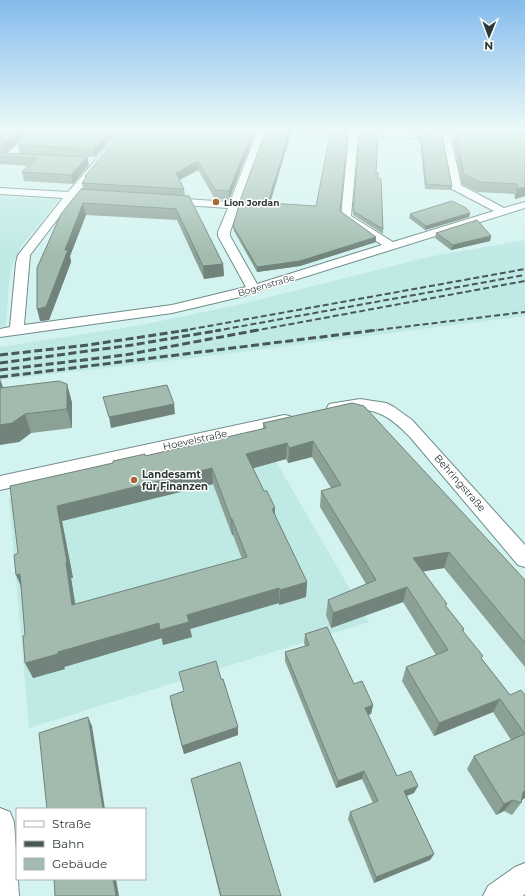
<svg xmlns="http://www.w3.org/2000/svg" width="525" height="896" font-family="Montserrat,sans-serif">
	<rect width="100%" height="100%" fill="#d3f3f0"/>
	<g fill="#bfe9e5">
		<path d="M0 196 59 200 22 245 16 257 11 269 9 282 6 326 0 327Z"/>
		<path d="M525 240V316L184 359 0 380V347L136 326 238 305 428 257Z"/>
		<path d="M263 439 369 622 29 728 9 498Z"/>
	</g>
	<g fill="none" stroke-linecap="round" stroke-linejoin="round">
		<defs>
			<g id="street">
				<path d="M34 130H43L11 159H5L3 157 5 155Z"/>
				<path d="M122 130H130L78 193 82 194 83 196 82 198 73 199 30 255 24 325 172 305 246 287 218 236V232L228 208 170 204 165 201 170 198 230 202 258 130H266L230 232V236L257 284 382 245 341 217 349 134 311 133 307 130H362L480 136 481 138 480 140 477 141 451 139 461 185 504 208 525 202V208L240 297 172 313 0 337V329L10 327 16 263 18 255 63 198 0 194V188L68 192ZM358 135 442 139 452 189 494 211 393 242 351 216Z"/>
				<path d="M360 399 386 403 394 407 412 420 525 545V567L518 565 410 437C393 420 380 408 354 410 345 411 338 414 329 412L327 408 329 404Z"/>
				<path d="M284 415 290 416 292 420 290 424 0 490V476Z"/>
				<path d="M0 808 10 812 14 822 19 896H0Z"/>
				<path d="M525 863V894L523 896H483L488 886 515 867Z"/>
			</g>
		</defs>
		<use href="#street" stroke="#6f8c89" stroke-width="2"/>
		<use href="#street" fill="#fff" fill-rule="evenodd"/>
		<g stroke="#485857" stroke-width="2" stroke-dasharray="6 3" stroke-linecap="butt">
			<path d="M181 331 525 269"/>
			<path d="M215 331 525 275"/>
			<path d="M253 331 525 281"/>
			<path d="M369 331 525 312"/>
		</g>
		<g stroke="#485857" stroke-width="3" stroke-dasharray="8 3.5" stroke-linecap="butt">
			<path d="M0 355 88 345 188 330"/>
			<path d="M0 363 132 345 221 330"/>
			<path d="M0 370 125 355 258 330"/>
			<path d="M0 377 377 330"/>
		</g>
	</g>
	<g fill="#8ba196" fill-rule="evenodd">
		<path d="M0 130H32L5 153 20 154 18 145 35 130H115L116 134 95 157H87L89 165 73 184 24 181 22 172 28 166 0 164V153H4H0Z"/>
		<path d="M266 130H291V133L270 204 340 211 376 237V242L300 266 257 272 234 231 233 226Z"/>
		<path d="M417 130H525V196L515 199 514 194 477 192 462 184 453 141 454 133 417 131Z"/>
		<path d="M256 131 229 200 215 199 198 170 180 180 184 189 185 196 223 264 224 276 204 279 177 220 86 215 70 256 71 262 49 320 40 321 83 189 82 183 85 179V176Z"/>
		<path d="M360 133 376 173 383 229V234L353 215Z"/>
		<path d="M418 135 442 136 452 186 451 190 425 189 420 141 418 139Z"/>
		<path d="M470 213 469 217 425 230 409 218 410 214Z"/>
		<path d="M436 233 491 236 490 241 451 250 435 238Z"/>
		<path d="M0 379 3 388 67 384 72 403V428L31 433 19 442Z"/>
		<path d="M352 403 525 580V667L444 568 423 571 446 607 464 629 463 632 482 659 510 695H525V798L522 800 521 803 512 815 504 811 496 815 467 769 474 756 511 740 493 712 434 736 402 681 406 667 436 655 403 602 331 628 326 615 328 600 366 584 320 507 321 491 331 488 312 457 288 463 286 459 253 468 264 491 275 508V515L307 582 306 597 279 605V603L190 629 192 637 163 645 162 638 64 667 65 669 33 678 25 635 18 553 113 463V461L145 456 263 429V423ZM213 484 232 535H233L242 559 75 605 71 578H73L62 521Z"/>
		<path d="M305 634 354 684 373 705 371 714 368 715 397 776 414 793 407 796 434 854 430 860 374 883 348 819 350 812 373 803 362 779 336 788 285 661V652L305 646 304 643Z"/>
		<path d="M179 672 221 679 238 735 184 754 171 704 184 692Z"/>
		<path d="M191 779 281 896H220Z"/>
	</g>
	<g fill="#71837a">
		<path d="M20 130H32L5 153 2 145Z"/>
		<path d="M111 130H115L116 134 95 157 94 149Z"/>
		<path d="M253 130H256V131L229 200V191Z"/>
		<path d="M290 130 291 133 268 209V203Z"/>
		<path d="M87 157 89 165 73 184 71 175Z"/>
		<path d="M198 161V170L177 181 176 173Z"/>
		<path d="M525 187V196L515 199 517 189Z"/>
		<path d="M83 203 86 215 70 256 71 262 49 320 40 321 37 309 65 250Z"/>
		<path d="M470 213 469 217 425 230 426 226Z"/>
		<path d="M491 236 490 241 451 250 453 245Z"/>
		<path d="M376 237V242L300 266 257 272V267Z"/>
		<path d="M223 264 224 276 204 279 203 266Z"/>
		<path d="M0 379 7 398 0 392Z"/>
		<path d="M67 384 72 403V428L67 409Z"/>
		<path d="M174 404 175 414 111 428 109 417Z"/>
		<path d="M25 414 31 433 19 442 0 445V425Z"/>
		<path d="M313 441 312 457 288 463 289 448Z"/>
		<path d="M287 443 286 459 247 470 246 454Z"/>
		<path d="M212 468 213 484 62 521 73 578H71L78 620 72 605 57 506Z"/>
		<path d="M275 508 274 524 272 509Z"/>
		<path d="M231 519H232L233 535H232Z"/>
		<path d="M449 552 444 568 409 574 413 558Z"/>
		<path d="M20 574 23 591 16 575Z"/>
		<path d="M307 582 306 597 279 605 280 590Z"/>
		<path d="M407 587 403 602 331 628 333 613Z"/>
		<path d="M279 588V603L190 629 192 637 163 645 160 630 187 615Z"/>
		<path d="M159 623 162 638 64 667 65 669 33 678 25 663 58 652Z"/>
		<path d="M500 699 493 712 434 736 439 723Z"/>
		<path d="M373 705 371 714 363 716 365 708Z"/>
		<path d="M88 717 92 726 105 809H103Z"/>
		<path d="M238 727V735L184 754 182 746Z"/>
		<path d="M364 771 362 779 336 788 338 781Z"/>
		<path d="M418 786 414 793 401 798 404 791Z"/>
		<path d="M525 791V798L518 802 523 792Z"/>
		<path d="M513 800 504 811 496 815 504 804Z"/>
		<path d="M434 854 430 860 374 883 376 877Z"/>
		<path d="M113 879H116L119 896H116Z"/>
	</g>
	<g fill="#a2bbae" stroke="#71837a" fill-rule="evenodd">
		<path d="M0 130H20L2 145H0Z"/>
		<path d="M35 130H111L94 149 18 145Z"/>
		<path d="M124 130H253L229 191 215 190 198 161 176 173 184 189 82 183 87 176H85Z"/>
		<path d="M266 130H290L268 203 316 206 331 130 348 131 340 211 376 237 300 261 257 267 233 226 241 198Z"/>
		<path d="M455 132 525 135V187L517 189V184L479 182 464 174Z"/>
		<path d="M360 133H378L376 173H378V179H381L383 229 353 211Z"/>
		<path d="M418 135 442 136 452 186 426 184 421 137Z"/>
		<path d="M0 153 87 157 71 175 22 172 37 158 0 156Z"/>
		<path d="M81 189 189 196 223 264 203 266 176 209 83 203 65 250H68L46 307 37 309V268L61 214Z"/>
		<path d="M452 201 466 208 470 213 426 226 410 214Z"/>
		<path d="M477 220 491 236 453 245 436 233Z"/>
		<path d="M59 381 67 384V409L25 414 12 423 0 425V388Z"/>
		<path d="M167 385 174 404 109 417 103 397Z"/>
		<path d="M352 403 364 406 525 580V643L449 552 413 558 447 604 445 605 464 629 462 630 483 656 481 658 510 695 521 690 525 695V791L523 792 521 803 513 800 504 804 474 756 525 734 500 699 439 723 406 667 448 650 407 587 333 613 328 600 376 580 321 491 341 485 313 441 289 448 287 443 246 454 264 491H267L275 508 272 509 307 582 280 590 279 588 187 615 189 622 160 630 159 623 58 652V654L25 663 23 636 25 635 20 574 16 575 14 555 18 553 10 486 113 463V461L145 454V456L266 428 263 423ZM212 468 231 519H232L247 557 72 605 66 563 67 562 57 506Z"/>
		<path d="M327 627 354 684 362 681 373 705 365 708 397 776 411 771 418 786 404 791 434 854 376 877 350 812 378 801 364 771 338 781 285 652 309 645 305 634Z"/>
		<path d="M216 661 221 679H223L238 727 182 746 170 696 184 691 179 672Z"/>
		<path d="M88 717 103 809H47L39 733Z"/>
		<path d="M240 762 281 896H221L191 779Z"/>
		<path d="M54 879H113L116 896H55Z"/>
	</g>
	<linearGradient id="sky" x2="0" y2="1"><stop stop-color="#84bbec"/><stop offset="0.51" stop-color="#ebfaf8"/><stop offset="1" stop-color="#ebfaf8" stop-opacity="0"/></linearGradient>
	<rect width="525" height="255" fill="url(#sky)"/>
	<g fill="#aa6834" stroke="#fff" stroke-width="1.5">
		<circle cx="216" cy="202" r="4"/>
		<circle cx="134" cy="480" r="4"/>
	</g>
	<g text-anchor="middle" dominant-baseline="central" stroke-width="3" stroke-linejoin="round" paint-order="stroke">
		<g font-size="9" font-weight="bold" fill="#2c3938" stroke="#fff" text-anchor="start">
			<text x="224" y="202">Lion Jordan</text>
		</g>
		<g font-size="9" fill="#2c3938" stroke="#fff">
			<text transform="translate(266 285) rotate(-16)">Bogenstraße</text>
		</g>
		<g font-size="10" fill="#2c3938" stroke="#fff">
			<text transform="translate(195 440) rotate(-12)">Hoevelstraße</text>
			<text transform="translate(460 483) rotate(49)">Behringstraße</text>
		</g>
		<g font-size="10" font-weight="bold" fill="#2c3938" stroke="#fff" text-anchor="start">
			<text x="142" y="474">Landesamt<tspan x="142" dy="12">für Finanzen</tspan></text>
		</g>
	</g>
	<rect x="16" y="808" width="130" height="72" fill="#ffffff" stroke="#abb0af"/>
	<rect x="24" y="821" width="20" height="6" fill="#ffffff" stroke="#abb0af"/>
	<text x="52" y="828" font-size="12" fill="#2c3938">Straße</text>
	<rect x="24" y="841" width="20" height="6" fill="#485857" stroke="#abb0af"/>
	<text x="52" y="848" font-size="12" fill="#2c3938">Bahn</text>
	<rect x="24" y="858" width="20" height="12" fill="#a2bbae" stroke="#abb0af"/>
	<text x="52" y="868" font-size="12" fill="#2c3938">Gebäude</text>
	<g transform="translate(489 36) rotate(181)" stroke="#ffffff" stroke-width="3" paint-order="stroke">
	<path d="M0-3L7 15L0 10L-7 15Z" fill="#2c3938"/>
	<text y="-6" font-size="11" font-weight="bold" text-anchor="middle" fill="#2c3938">N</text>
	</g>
</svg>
